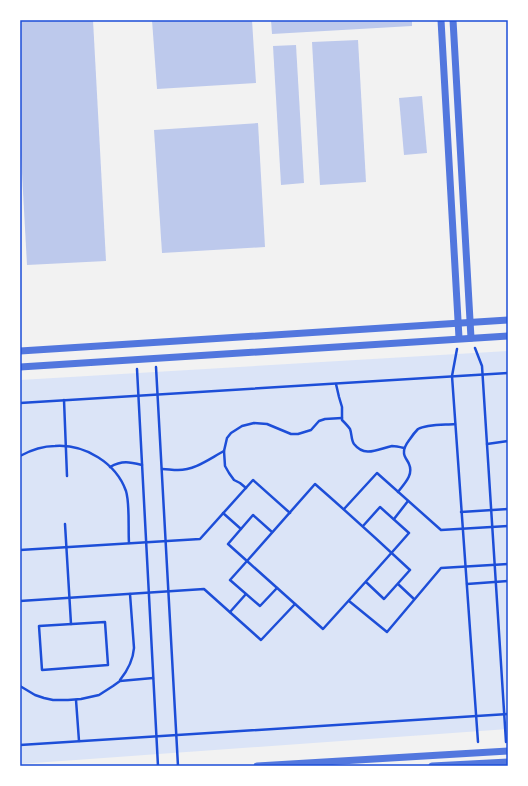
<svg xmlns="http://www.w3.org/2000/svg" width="528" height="786" font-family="'Titillium Web',sans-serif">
	<rect width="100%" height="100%" fill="#f2f2f2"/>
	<path fill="#dbe4f7" d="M508 351V729L20 764V380Z"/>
	<g fill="#bdc9ec">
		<path d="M20 20H93L106 261 27 265 20 136Z"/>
		<path d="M152 20H252L256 83 157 89Z"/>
		<path d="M271 20H412V26L272 34Z"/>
		<path d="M358 40 366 182 320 185 312 42Z"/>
		<path d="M296 45 304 183 281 185 273 46Z"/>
		<path d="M422 96 427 153 404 155 399 98Z"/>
		<path d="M258 123 265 247 162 253 154 130Z"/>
	</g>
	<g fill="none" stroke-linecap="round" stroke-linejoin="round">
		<g stroke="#1d4ed8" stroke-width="2.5">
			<path d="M475 348 482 366 506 742"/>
			<path d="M457 349 452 376 478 742"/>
			<path d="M156 367 178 766"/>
			<path d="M137 369 158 766"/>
			<path d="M336 384 339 397 342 407V420C344 422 348 426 350 429 352 434 351 440 354 444 365 458 378 449 392 446 396 446 400 447 404 448"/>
			<path d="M64 400 67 476"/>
			<path d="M20 403 508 373"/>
			<path d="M487 444 508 441"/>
			<path d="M20 456C31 450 43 446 55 446 85 444 116 463 126 491 130 504 128 529 129 543"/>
			<path d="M110 467C122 460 130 462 142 465"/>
			<path d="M162 469C167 469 172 470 178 470 195 470 209 459 224 451"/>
			<path d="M246 488 240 483 234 480 229 473 225 466 224 451 227 438 231 433 242 426 254 423 267 424 291 434H298L311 430 319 421 325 419 342 418"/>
			<path d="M398 492C404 484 414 475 409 464 408 461 404 457 404 453 403 448 407 443 410 439 412 436 415 432 418 429 427 424 445 425 455 424"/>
			<path d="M344 509 377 473 441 530 508 526"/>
			<path d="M461 512 508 509"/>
			<path d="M223 513 241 529"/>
			<path d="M394 519 408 501"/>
			<path d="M65 524 71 624"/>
			<path d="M363 526 380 507 409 533C381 565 352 597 323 629L247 561 315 484C347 512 379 541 410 570L384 599 366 582"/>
			<path d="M272 532 253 515 228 544 247 561 230 580 260 606 277 588"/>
			<path d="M20 550 200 539 253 480 290 513"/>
			<path d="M398 584 414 599"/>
			<path d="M467 584 508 581"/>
			<path d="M20 601 204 589 261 640 295 604"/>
			<path d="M349 601 387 632 441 568 508 564"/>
			<path d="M230 612 246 594"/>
			<path d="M105 622 108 665 42 670 39 626Z"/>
			<path d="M120 680C128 670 133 661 134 648L130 594"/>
			<path d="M20 686 35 695 44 698 53 700H68L81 699 99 695 113 686 120 681 153 678"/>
			<path d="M76 700 79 741"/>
			<path d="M20 745 508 714"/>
		</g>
		<g stroke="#5277de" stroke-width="7">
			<path d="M441 20 459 338"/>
			<path d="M453 20 471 338"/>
			<path d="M20 351 508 320"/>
			<path d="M20 367 508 336"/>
			<path d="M257 766 508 751"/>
			<path d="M432 766 508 762"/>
		</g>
	</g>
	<rect width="528" height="786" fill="none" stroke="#ffffff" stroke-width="42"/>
	<rect x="21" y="21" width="486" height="744" fill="none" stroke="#1d4ed8" stroke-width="1.5"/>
</svg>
